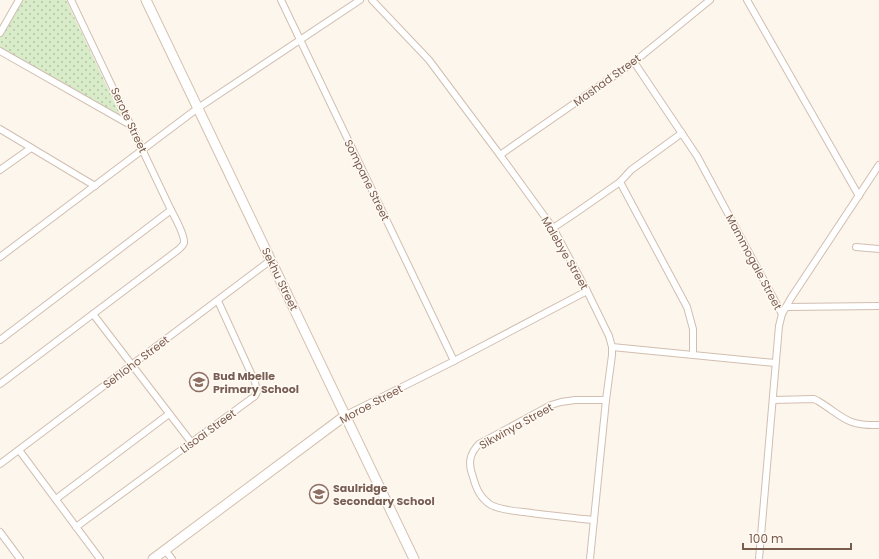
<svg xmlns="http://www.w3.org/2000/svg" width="879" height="559" font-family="Poppins,sans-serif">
	<defs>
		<pattern id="grass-dots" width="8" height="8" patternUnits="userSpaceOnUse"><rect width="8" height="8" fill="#d8ecc9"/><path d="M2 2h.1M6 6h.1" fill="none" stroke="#b4c2a5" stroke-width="1.8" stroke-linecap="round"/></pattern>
	</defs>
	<rect width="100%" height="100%" fill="#fdf6ec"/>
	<path fill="url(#grass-dots)" d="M23 0H66L122 118 0 47V38Z"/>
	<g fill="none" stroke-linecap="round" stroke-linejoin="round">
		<defs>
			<g id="street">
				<path d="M281 0 454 361"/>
				<path d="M372 0 429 60 500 155 553 228 587 291 609 336 612 347V355L606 400 590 559"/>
				<path d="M747 0 859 196"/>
				<path d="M0 33 19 0"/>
				<path d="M0 51 132 126"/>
				<path d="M634 62 697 156 782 314"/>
				<path d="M0 129 95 186"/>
				<path d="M500 155 634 62 710 0"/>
				<path d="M0 170 31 148"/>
				<path d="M620 182 687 307 693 329V354"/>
				<path d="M553 228 577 212 620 182 631 170 682 133"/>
				<path d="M856 247 879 249"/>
				<path d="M0 257 198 108 360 0"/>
				<path d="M786 307 879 306"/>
				<path d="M93 314 191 442"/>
				<path d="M0 340 171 210"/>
				<path d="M612 347 775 363"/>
				<path d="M0 384 178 250C180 248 183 246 184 243 185 235 175 218 171 210L71 0"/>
				<path d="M773 400 814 399 818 401C844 417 846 426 879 425"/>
				<path d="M346 415 454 361 587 291"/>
				<path d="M19 450 100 559"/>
				<path d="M0 464 271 260"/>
				<path d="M56 499 169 414"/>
				<path d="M594 520C571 518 547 515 524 512 513 511 501 510 491 505 480 498 476 488 473 477 468 464 469 454 479 444L551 405 561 402 575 400H606"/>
				<path d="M76 527 255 396 257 392 255 382 218 301"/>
				<path d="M0 532 20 559"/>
				<path d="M165 550 172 559"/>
				<path d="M759 559 779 326 782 314 791 298 879 165"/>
			</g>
			<g id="secondary">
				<path d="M146 0 414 559"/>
				<path d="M153 559 346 415"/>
			</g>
		</defs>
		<use href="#street" stroke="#d1beb0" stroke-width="8"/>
		<use href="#secondary" stroke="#d6c0b0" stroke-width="11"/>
		<use href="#street" stroke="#fff" stroke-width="6"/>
		<use href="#secondary" stroke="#fff" stroke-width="9"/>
	</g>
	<defs>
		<symbol id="school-ring" viewBox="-11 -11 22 22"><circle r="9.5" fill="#fffaf3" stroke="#8d6e63" stroke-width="1.5"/><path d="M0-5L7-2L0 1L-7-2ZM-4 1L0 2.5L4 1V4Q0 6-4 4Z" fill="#8d6e63"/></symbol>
	</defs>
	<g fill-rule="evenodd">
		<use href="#school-ring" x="188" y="371" width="22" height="22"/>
		<use href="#school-ring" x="308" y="483" width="22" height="22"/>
	</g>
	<g text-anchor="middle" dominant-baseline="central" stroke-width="3" stroke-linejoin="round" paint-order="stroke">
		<g font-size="11" fill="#7a5c4d" stroke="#fffaf3">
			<text transform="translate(607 80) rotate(-36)">Mashad Street</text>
			<text transform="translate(129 120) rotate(65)">Serote Street</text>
			<text transform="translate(367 180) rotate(64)">Sompane Street</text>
			<text transform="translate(565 253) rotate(60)">Malebye Street</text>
			<text transform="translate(754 262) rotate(62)">Mammogale Street</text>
			<text transform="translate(280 279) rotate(64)">Sekhu Street</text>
			<text transform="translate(136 362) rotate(-37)">Sehloho Street</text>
			<text transform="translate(371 404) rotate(-28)">Moroe Street</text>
			<text transform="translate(516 426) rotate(-29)">Sikwinya Street</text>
			<text transform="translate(208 431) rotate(-36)">Lisoai Street</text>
		</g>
		<g font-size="11" font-weight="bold" fill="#785e54" stroke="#fffaf3" text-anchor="start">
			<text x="213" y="376">Bud Mbelle<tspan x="213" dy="13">Primary School</tspan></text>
			<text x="333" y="488">Saulridge<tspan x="333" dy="13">Secondary School</tspan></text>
		</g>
	</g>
	<path d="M743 543v6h108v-6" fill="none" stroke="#7a5c4d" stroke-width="2"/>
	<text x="749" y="543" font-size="12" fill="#7a5c4d" stroke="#fffaf3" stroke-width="3" paint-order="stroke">100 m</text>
</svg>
